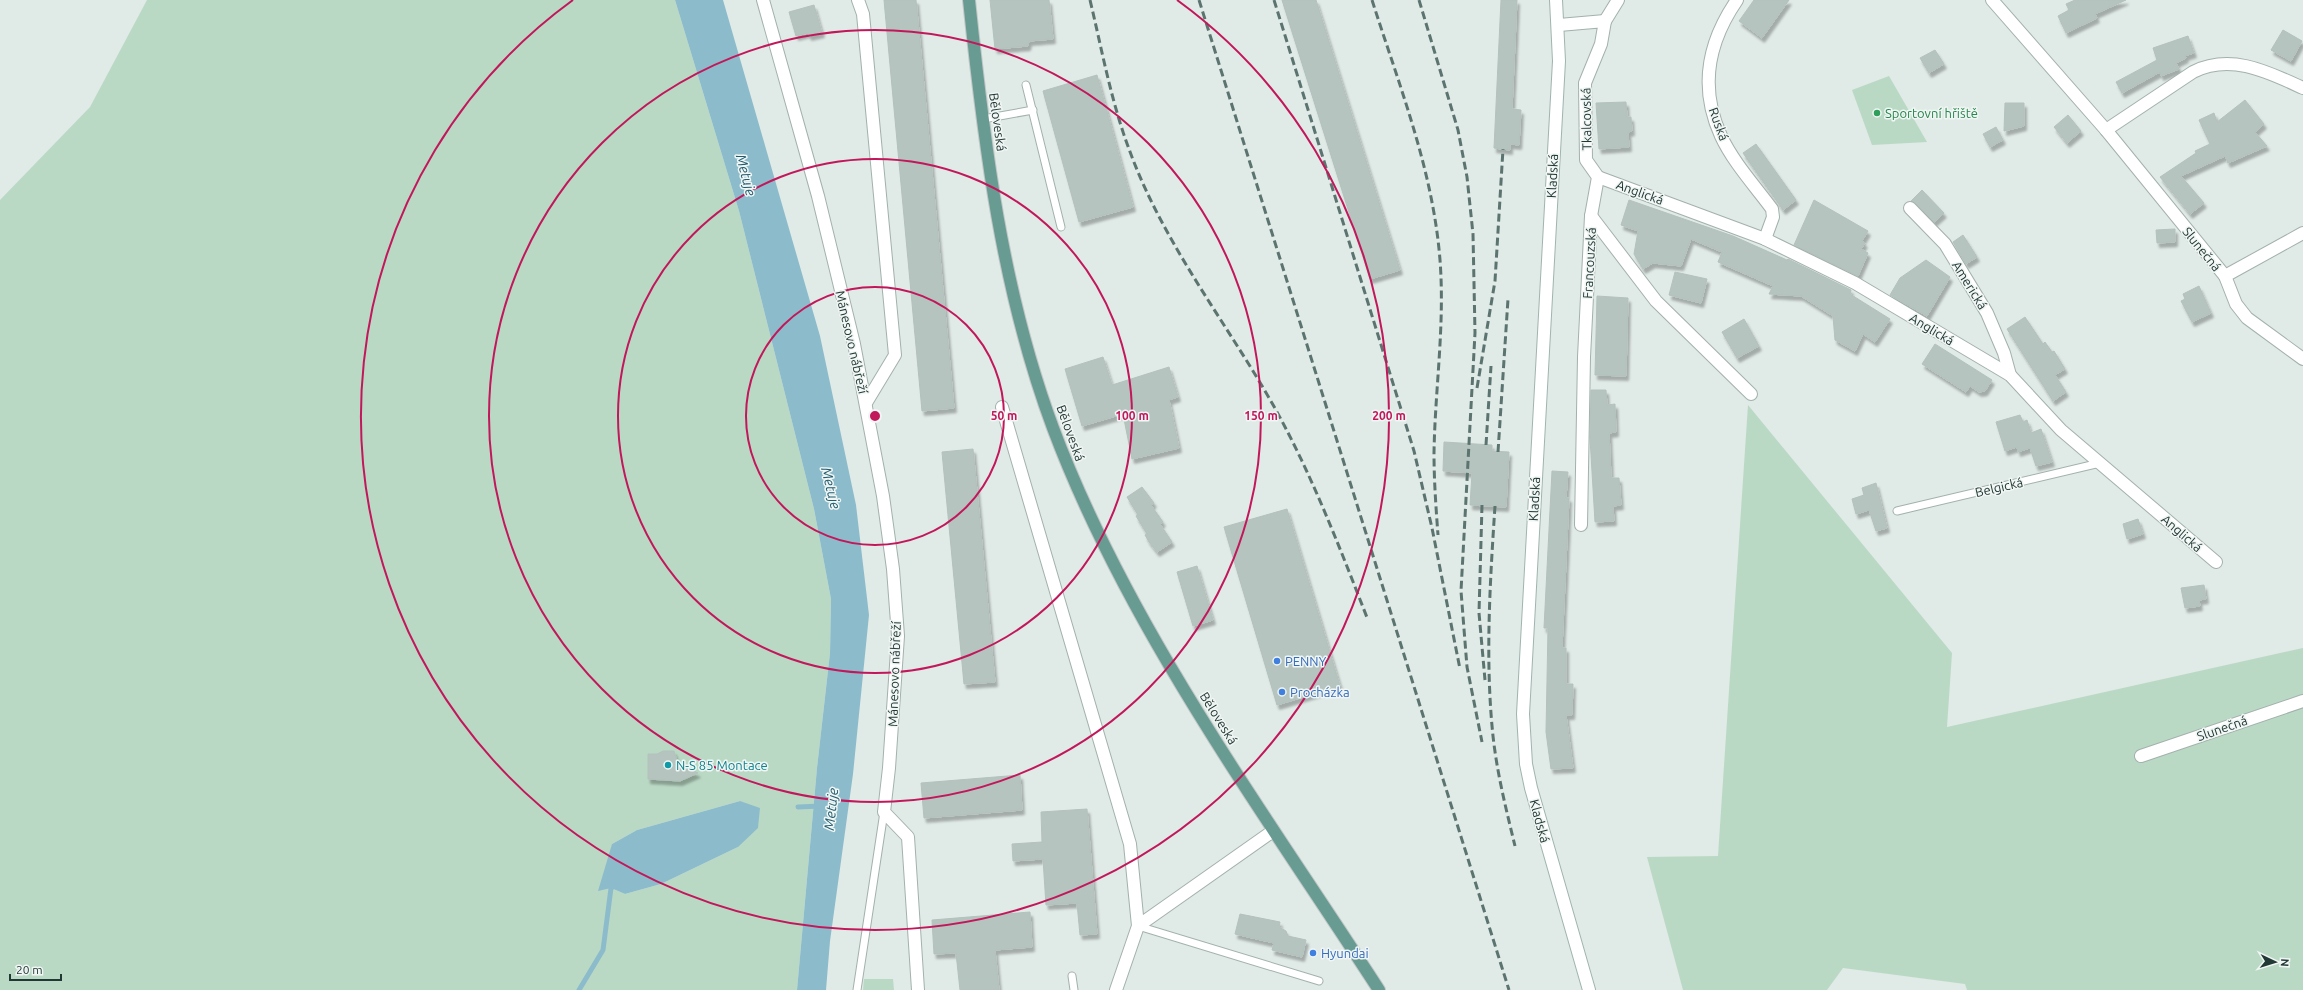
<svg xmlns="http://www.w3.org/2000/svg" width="2303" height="990" font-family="Ubuntu,sans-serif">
	<defs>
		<filter id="shadow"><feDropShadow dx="2.5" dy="4.5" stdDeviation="1" flood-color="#0004"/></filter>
	</defs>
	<rect width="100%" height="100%" fill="#e0eae6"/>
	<g fill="#bad9c5" fill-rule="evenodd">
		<path d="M147 0H675L739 211 814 509 831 599 830 653 817 768 797 990H0V200L90 107ZM740 801 738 847 661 884 625 894 611 888 612 844 637 830Z"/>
		<path d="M1889 76 1927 142 1872 145 1852 90Z"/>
		<path d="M1748 405 1952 653 1947 727 2303 648V990H1967L1965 984 1843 968 1827 990H1683L1647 857 1718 856Z"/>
		<path d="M864 979H893L894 990H863Z"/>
	</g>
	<g fill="#8cbccb">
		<path d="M675 0H723L820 336 856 505 869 615 853 774 830 941 826 990H797L817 768 830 653 831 599 814 509 739 211Z"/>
		<path d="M740 801 760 808 758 828 738 847 661 884 625 894 611 888 598 891 612 844 637 830Z"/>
	</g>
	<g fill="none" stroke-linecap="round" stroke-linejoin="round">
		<g stroke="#8cbccb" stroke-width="5">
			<path d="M798 807 821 806"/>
			<path d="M579 990 603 950 611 888 616 885"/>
		</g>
	</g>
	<g fill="#b5c4bf" stroke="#b3c2bd" filter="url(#shadow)">
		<path d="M884 0H916L954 408 922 411Z"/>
		<path d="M990 0H1049L1053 39 1029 41 1028 46 995 49Z"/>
		<path d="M1282 0H1316L1400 270 1370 279Z"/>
		<path d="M1501 0H1517L1512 109 1521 110 1519 145 1510 144V150L1494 148Z"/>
		<path d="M1754 0H1789L1762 38 1739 21Z"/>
		<path d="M2075 0H2126L2095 14 2097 18 2066 33 2058 16 2069 10 2066 4Z"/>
		<path d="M814 5 822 33 809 36 808 33 796 36 789 12Z"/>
		<path d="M2283 30 2302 41 2291 61 2271 50Z"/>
		<path d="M2188 36 2194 53 2185 56 2186 58 2176 63 2179 69 2161 76 2160 72 2122 93 2116 82 2157 60 2153 48Z"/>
		<path d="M1935 50 1944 64 1929 73 1920 58Z"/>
		<path d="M1097 75 1133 207 1079 222 1043 91Z"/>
		<path d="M2245 100 2264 124 2255 132 2267 146 2228 163 2225 156 2181 176 2204 203 2190 214 2160 177 2196 153 2195 151 2210 144 2199 120 2214 113 2217 122Z"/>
		<path d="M1626 102 1627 117H1631L1632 131 1628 132 1629 147 1599 149 1596 103Z"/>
		<path d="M2005 103H2024V126L2004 131Z"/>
		<path d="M2068 115 2081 131 2067 143 2054 127Z"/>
		<path d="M1996 127 2003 140 1990 147 1983 134Z"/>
		<path d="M1756 144 1796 200 1783 210 1743 153Z"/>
		<path d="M1922 190 1944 213 1934 222 1911 201Z"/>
		<path d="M1629 200 1733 236 1787 260 1788 259 1851 290 1850 294 1890 319 1875 342 1863 334 1855 351 1835 340 1833 316 1801 296 1769 294 1773 286 1718 262 1722 252 1691 239 1681 266 1653 263 1643 269 1634 254 1638 231 1621 225Z"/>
		<path d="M1814 200 1868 231 1862 241 1865 243 1861 249 1868 253 1858 276 1794 245Z"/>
		<path d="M2175 229V242L2157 243 2156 230Z"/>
		<path d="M1963 235 1977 257 1966 264 1953 242Z"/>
		<path d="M1926 260 1950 277 1927 316 1890 295 1900 278Z"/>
		<path d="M1675 272 1707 279 1701 303 1669 295Z"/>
		<path d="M2199 286 2211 313 2192 322 2181 301 2185 299 2183 294Z"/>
		<path d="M1597 296 1628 298 1626 376 1595 375Z"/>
		<path d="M2025 317 2043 344 2045 342 2052 352 2054 351 2065 369 2055 375 2066 392 2053 401 2007 329Z"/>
		<path d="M1744 319 1759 346 1737 358 1722 332Z"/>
		<path d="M1935 344 1992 380 1985 391 1979 392 1970 386 1966 392 1922 364Z"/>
		<path d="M1103 357 1112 385 1169 367 1178 397 1169 400 1179 448 1132 459 1123 414 1082 426 1065 369Z"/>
		<path d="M1591 390H1606L1607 405 1615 404 1616 432 1609 433 1610 453 1611 478H1619L1621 505 1613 506 1614 521 1595 522 1590 438Z"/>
		<path d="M2020 415 2023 422 2027 420 2031 433 2041 429 2052 462 2036 466 2030 448 2018 452 2017 447 2005 451 1996 422Z"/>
		<path d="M1444 442 1492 445V451L1509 452 1506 507 1470 505 1472 473 1443 471Z"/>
		<path d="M973 449 995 682 964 684 942 452Z"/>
		<path d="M1552 471 1568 472 1566 498H1569L1562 648H1566V684H1573L1572 715H1566L1573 768 1551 769 1546 732 1548 628H1544Z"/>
		<path d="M1876 483 1887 528 1876 531 1869 510 1856 514 1852 499 1864 495 1862 488Z"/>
		<path d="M1142 487 1154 503 1151 505 1163 522 1160 524 1172 542 1157 552 1149 542 1145 535 1147 534 1136 516 1138 515 1127 497Z"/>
		<path d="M1287 509 1340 686 1277 705 1224 527Z"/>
		<path d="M2138 519 2143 534 2127 539 2123 524Z"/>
		<path d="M1197 566 1213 620 1193 626 1177 572Z"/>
		<path d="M2204 585 2206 599 2199 600 2200 606 2185 608 2181 588Z"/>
		<path d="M663 751H674L678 764 698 773 680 781 648 779V754H657Z"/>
		<path d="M1020 775 1022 810 924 818 921 783Z"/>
		<path d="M1087 809 1097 934 1080 935 1077 903 1046 905 1043 859 1013 861 1012 844 1042 842 1041 812Z"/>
		<path d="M1030 912 1032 947 995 950 999 990H960L956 953 934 954 932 920Z"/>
		<path d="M1240 914 1280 922 1279 927 1286 931 1288 936 1306 940 1302 957 1272 950 1274 943 1235 934Z"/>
	</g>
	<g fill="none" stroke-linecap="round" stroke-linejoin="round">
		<defs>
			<g id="service">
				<path d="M1026 85 1061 227"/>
				<path d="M983 119 1033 110"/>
				<path d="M1897 511 2100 463"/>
				<path d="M1138 926 1319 981"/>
				<path d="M1072 976 1074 990"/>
				<path d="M857 990 884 812"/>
			</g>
			<g id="minor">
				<path d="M763 0 818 196 854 344 883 496 893 569 898 636 889 768 884 812 908 837 918 990"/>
				<path d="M858 0 863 14 895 355 866 403"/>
				<path d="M1737 0C1708 42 1699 88 1721 136 1733 162 1755 186 1772 209L1773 217 1765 239"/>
				<path d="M1992 0 2106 130 2225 276 2236 304 2247 318 2303 359"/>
				<path d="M1605 21 1618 0"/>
				<path d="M1559 25 1605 21 1601 44 1585 83 1586 160 1598 177 1591 216 1584 357 1581 525"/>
				<path d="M2106 130 2193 72C2231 53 2268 72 2303 88"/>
				<path d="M1598 177 1765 239 1855 283 2010 375 2061 430 2216 562"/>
				<path d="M1910 208 1945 244 1987 313 2004 353 2010 375"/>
				<path d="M1591 216 1656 301 1751 394"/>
				<path d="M2225 276 2303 233"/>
				<path d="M1002 407 1130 844 1138 926 1116 990"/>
				<path d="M2141 756 2303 701"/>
				<path d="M1138 926 1273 831"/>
			</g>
			<path id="secondary" d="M1556 0 1559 61 1523 714 1526 764 1531 788 1589 990"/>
			<path id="primary" d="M969 0C984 144 1002 291 1053 428 1128 628 1263 811 1379 990"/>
		</defs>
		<use href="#service" stroke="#a3b1ad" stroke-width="9"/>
		<use href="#minor" stroke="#a3b1ad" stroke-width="14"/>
		<use href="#secondary" stroke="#a0b4af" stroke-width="14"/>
		<use href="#primary" stroke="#c1c7c6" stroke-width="14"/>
		<use href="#service" stroke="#fff" stroke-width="7"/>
		<use href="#minor" stroke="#fff" stroke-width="12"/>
		<use href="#secondary" stroke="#fff" stroke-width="12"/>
		<use href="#primary" stroke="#689c93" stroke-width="12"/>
		<g stroke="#5c7470" stroke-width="3" stroke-dasharray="8 4" stroke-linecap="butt">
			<path d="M1090 0C1102 50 1111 101 1129 149 1162 241 1224 319 1272 403 1311 472 1339 546 1368 620"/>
			<path d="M1199 0 1509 990"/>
			<path d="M1274 0 1414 451 1432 528 1460 669"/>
			<path d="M1372 0C1399 85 1433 170 1440 260 1445 325 1435 389 1434 453 1434 481 1436 508 1438 535"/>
			<path d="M1419 0 1458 130 1467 177 1473 234 1475 333 1461 591 1467 667 1482 742"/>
			<path d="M1477 388 1495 281 1503 149"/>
			<path d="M1486 445 1491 366"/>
			<path d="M1498 452 1508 299"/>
			<path d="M1482 505 1479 613 1485 680"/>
			<path d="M1495 506C1490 582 1485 660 1493 736 1497 773 1506 809 1515 846"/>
		</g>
	</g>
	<g fill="none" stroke="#c2185b" stroke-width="2">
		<circle cx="875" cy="416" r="129"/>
		<circle cx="875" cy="416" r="257"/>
		<circle cx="875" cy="416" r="386"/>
		<path d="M1177 0A514 514 0 1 1 573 0"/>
	</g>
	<circle fill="#2e9e5b" stroke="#f0f6f4" stroke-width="1.5" cx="1877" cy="113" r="4"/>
	<g fill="#3f7fe0" stroke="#f0f6f4" stroke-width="1.5">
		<circle cx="1277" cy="661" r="4"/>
		<circle cx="1282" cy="692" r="4"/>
		<circle cx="1313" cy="953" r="4"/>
	</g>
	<circle fill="#0f9aa8" stroke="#f0f6f4" stroke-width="1.5" cx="668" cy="765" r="4"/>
	<g text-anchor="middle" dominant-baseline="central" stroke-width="3" stroke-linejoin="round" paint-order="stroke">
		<g font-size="13" fill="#27864d" stroke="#f0f6f4" text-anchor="start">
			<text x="1885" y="113">Sportovní hřiště</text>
		</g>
		<g font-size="13" fill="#223834" stroke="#f0f6f4">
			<text transform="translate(1586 119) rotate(-91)">Tkalcovská</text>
			<text transform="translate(998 122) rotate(82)">Běloveská</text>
			<text transform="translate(1719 124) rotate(70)">Ruská</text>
			<text transform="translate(1552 176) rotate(-87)">Kladská</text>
			<text transform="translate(1640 192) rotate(20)">Anglická</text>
			<text transform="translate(2202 249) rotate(51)">Slunečná</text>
			<text transform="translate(1589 263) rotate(-87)">Francouzská</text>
			<text transform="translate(1970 285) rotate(58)">Americká</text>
			<text transform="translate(1932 329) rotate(31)">Anglická</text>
			<text transform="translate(852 342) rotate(77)">Mánesovo nábřeží</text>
			<text transform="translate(1071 433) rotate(70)">Běloveská</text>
			<text transform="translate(1999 487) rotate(-13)">Belgická</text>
			<text transform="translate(1534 499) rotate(-87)">Kladská</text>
			<text transform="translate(2182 533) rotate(41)">Anglická</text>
			<text transform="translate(894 674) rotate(-88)">Mánesovo nábřeží</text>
			<text transform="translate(1219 718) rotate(58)">Běloveská</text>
			<text transform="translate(2222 728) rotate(-19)">Slunečná</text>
			<text transform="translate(1540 821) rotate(75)">Kladská</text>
		</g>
		<g font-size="13" fill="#366cbe" stroke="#f0f6f4" text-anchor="start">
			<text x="1285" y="661">PENNY</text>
			<text x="1290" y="692">Procházka</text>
			<text x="1321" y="953">Hyundai</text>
		</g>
		<g font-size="13" fill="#0d838f" stroke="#f0f6f4" text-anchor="start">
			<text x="676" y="765">N-S 85 Montace</text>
		</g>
		<g font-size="14" font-style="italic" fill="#215b6f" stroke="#f0f6f4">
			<text transform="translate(746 175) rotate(75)">Metuje</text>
			<text transform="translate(831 488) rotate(76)">Metuje</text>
			<text transform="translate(831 809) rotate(-84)">Metuje</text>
		</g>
	</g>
	<circle cx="875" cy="416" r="6" fill="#c2185b" stroke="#f0f6f4" stroke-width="2"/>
	<g font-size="12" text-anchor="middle" font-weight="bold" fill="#c2185b" stroke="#f0f6f4" stroke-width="3" stroke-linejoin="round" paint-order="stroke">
		<text x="1004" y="420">50 m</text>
		<text x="1132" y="420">100 m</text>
		<text x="1261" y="420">150 m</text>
		<text x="1389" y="420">200 m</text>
	</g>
	<g transform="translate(2275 962) rotate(94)" stroke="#f0f6f4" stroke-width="3" paint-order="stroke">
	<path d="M0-3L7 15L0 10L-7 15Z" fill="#223834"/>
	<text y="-6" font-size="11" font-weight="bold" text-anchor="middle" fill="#223834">N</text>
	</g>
	<path d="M10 974v6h51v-6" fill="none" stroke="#223834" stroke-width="2"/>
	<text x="16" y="974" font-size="12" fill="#223834" stroke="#f0f6f4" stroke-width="3" paint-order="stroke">20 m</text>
</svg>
